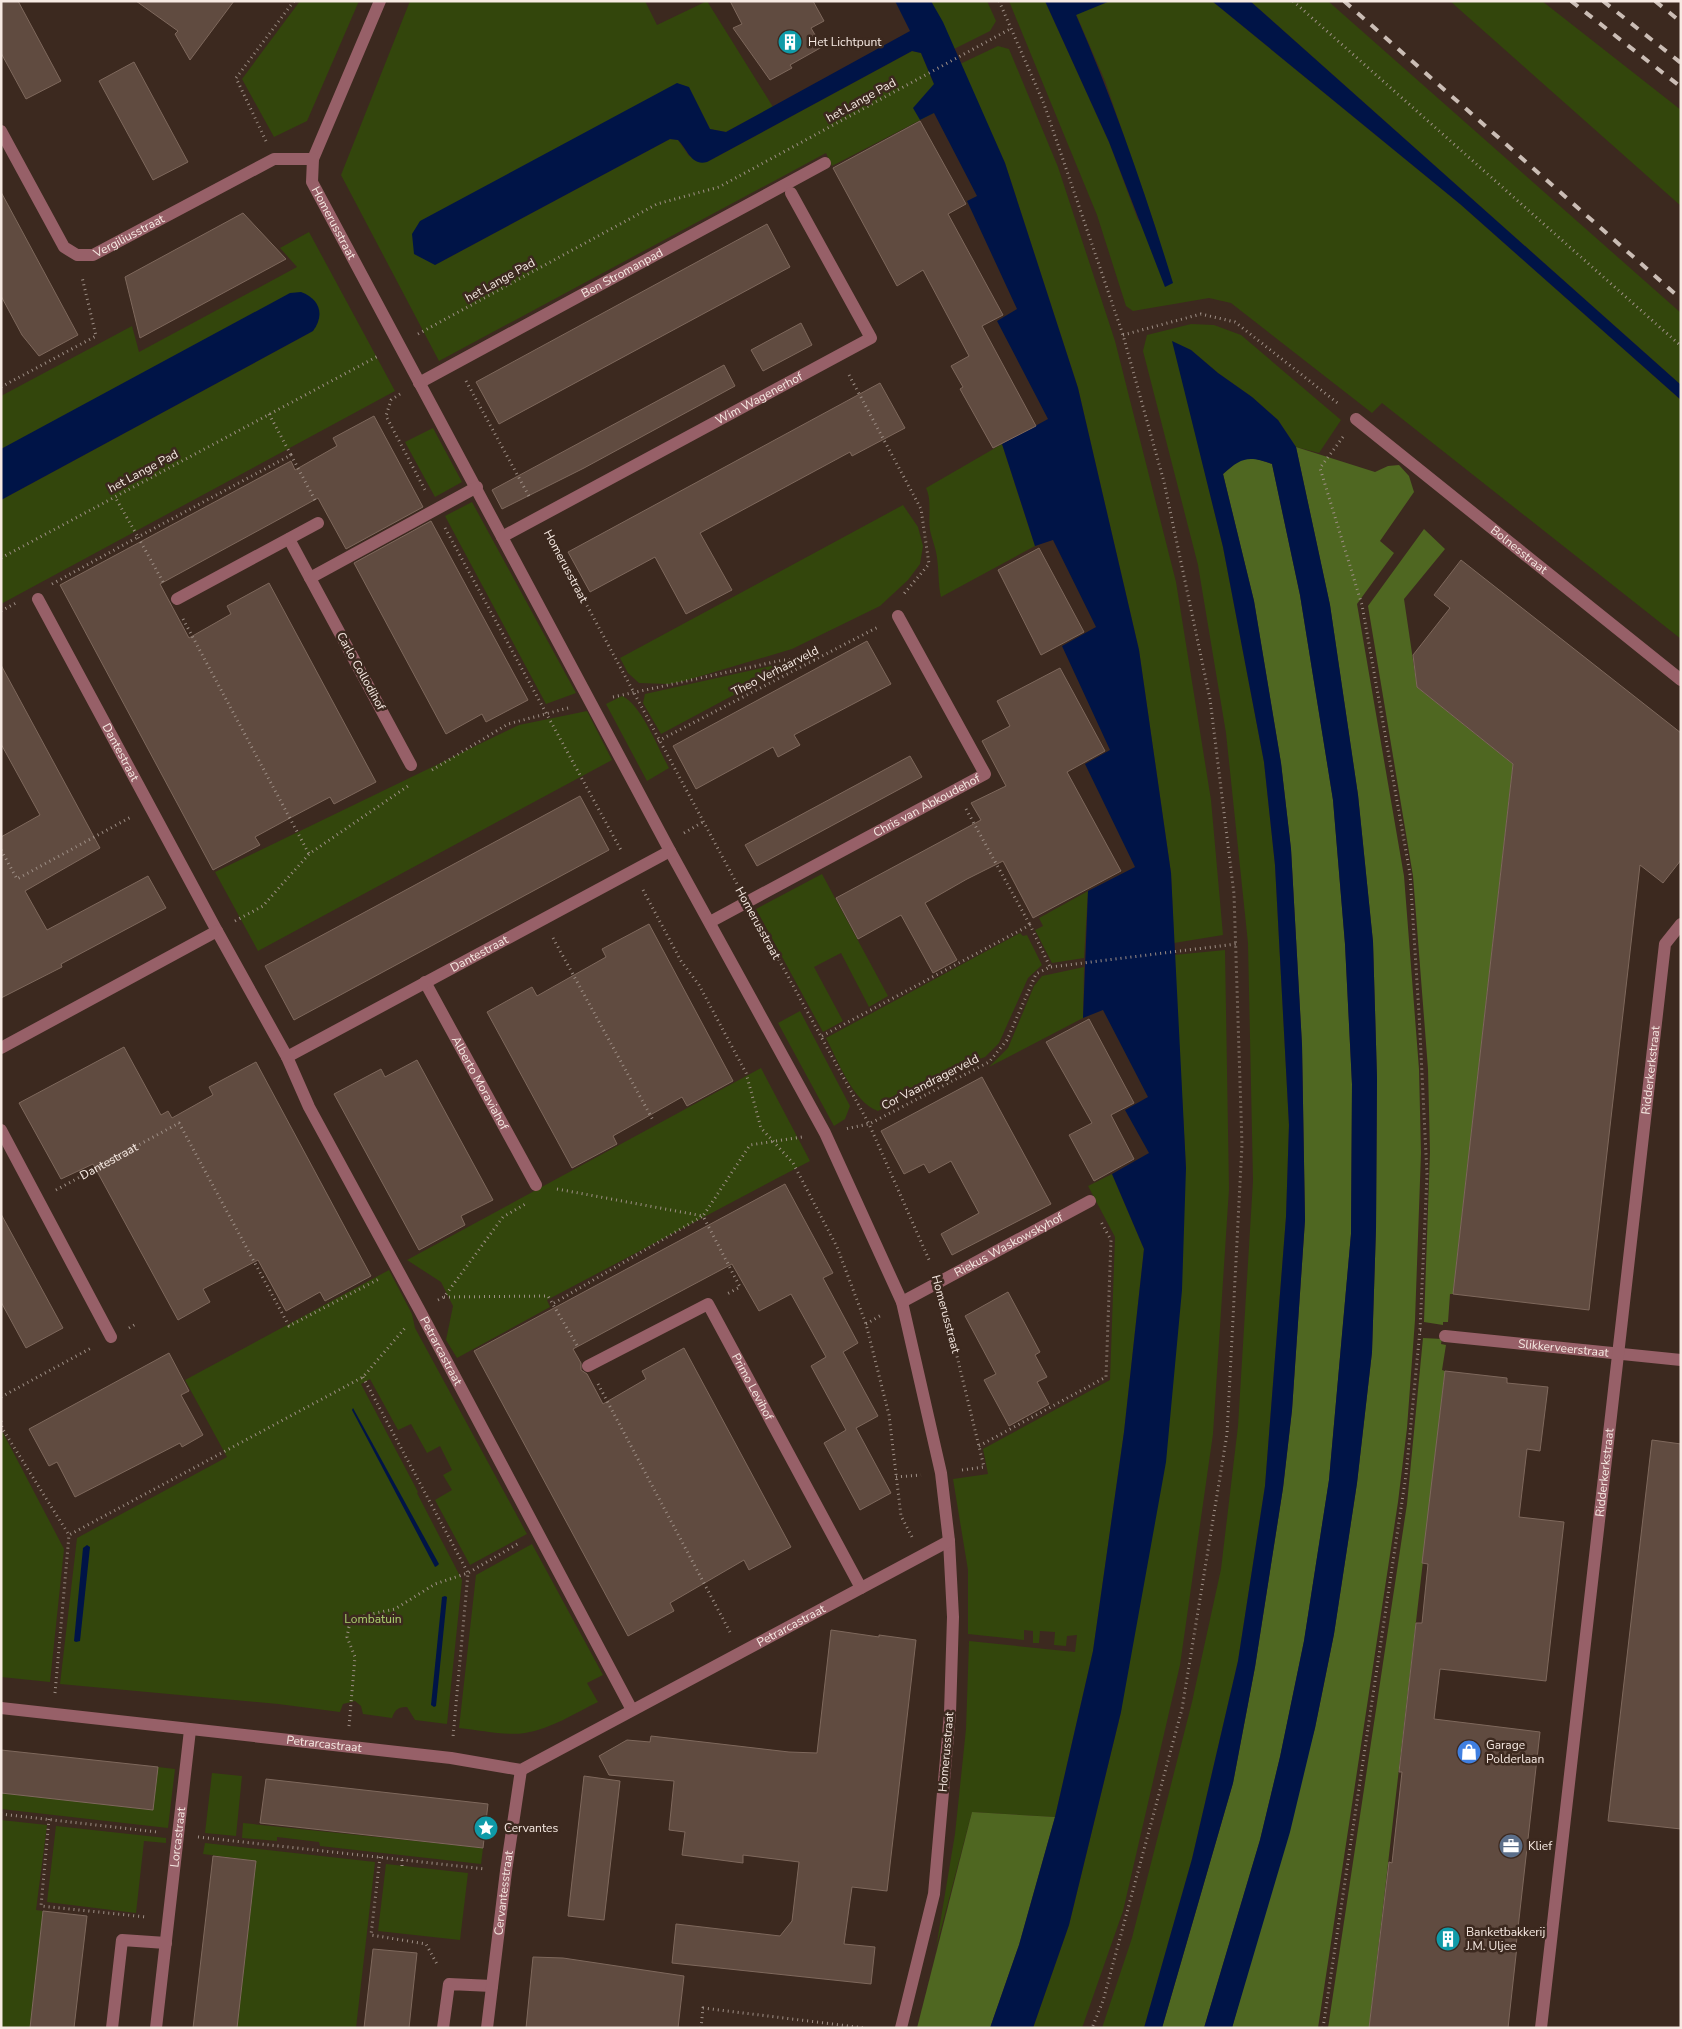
<svg xmlns="http://www.w3.org/2000/svg" width="1682" height="2029" font-family="'Nunito Sans',sans-serif">
	<rect width="100%" height="100%" fill="#3c291f"/>
	<g fill="#33460c">
		<path d="M300 1H359L307 121 274 137 242 79Z"/>
		<path d="M410 1H645L657 25 707 1 773 107 726 132 710 129 689 88 435 265 670 139 678 140 689 156 707 162 912 51 921 53 934 84V113L832 166 826 153 439 361 341 175Z"/>
		<path d="M931 1H987L996 21 990 31 954 49Z"/>
		<path d="M1009 1H1045L1109 142 1138 220 1157 232 1105 81 1076 14 1110 1H1212L1460 204 1681 400V639L1382 403 1372 413 1231 303 1209 298 1133 311 1126 306 1097 215Z"/>
		<path d="M1250 1H1328L1681 313V385Z"/>
		<path d="M1450 1H1542L1681 110V206Z"/>
		<path d="M998 46 1009 49 1058 167 1115 341 1176 582 1211 800 1223 935 1174 943 1171 873 1139 650 1078 388 1005 163 960 64Z"/>
		<path d="M309 232 395 391 1 604V500L313 331 1 449V396L132 326 139 352 297 267 280 248Z"/>
		<path d="M1191 324 1214 325 1241 335 1341 420 1319 453 1296 447 1278 420 1252 397 1218 373 1191 350 1173 342 1223 547 1264 762 1275 865 1289 1125 1286 1217 1265 1486 1238 1661 1192 1859 1144 2028H1102L1132 1938 1192 1702 1221 1569 1238 1426 1253 1181 1248 943 1226 733 1198 565 1143 351 1147 335Z"/>
		<path d="M433 428 462 482 435 497 405 442Z"/>
		<path d="M1002 444 1035 546 941 597C938 584 939 571 937 558 936 548 932 540 930 530 928 517 932 500 926 488Z"/>
		<path d="M472 502 576 693 546 704 445 516Z"/>
		<path d="M903 505 918 527 923 546 920 564 908 580 880 606 792 649 684 681 669 684 639 683 628 673 620 658Z"/>
		<path d="M775 665 782 669 661 734 643 703 645 694Z"/>
		<path d="M622 696C641 704 659 750 669 768L647 781 606 704Z"/>
		<path d="M587 711 612 760 258 951 215 872 519 725Z"/>
		<path d="M822 874 888 996 869 1007 841 953 814 967 843 1021 823 1032 756 909Z"/>
		<path d="M1088 891 1084 958 1052 963 1035 930 1043 926 1039 918Z"/>
		<path d="M1020 933 1023 936 1027 935 1042 965 1028 978 999 1043 985 1057 960 1066 878 1111C853 1102 838 1061 826 1038Z"/>
		<path d="M1225 950 1229 1189 1213 1434 1180 1665 1123 1911 1082 2028H1033L1069 1925 1121 1712 1186 1168 1174 955Z"/>
		<path d="M1084 967 1083 1018 989 1067 1008 1048 1034 986 1042 976Z"/>
		<path d="M800 1011 850 1106 845 1119 834 1126 778 1023Z"/>
		<path d="M761 1068 810 1161 547 1300 550 1307 457 1358 446 1340 453 1306 441 1282 407 1260Z"/>
		<path d="M1112 1174 1144 1249 1124 1432 1093 1651 1055 1817 972 1812 936 1948 955 1834 966 1729 969 1641 1075 1652 1077 1635 1067 1636 1066 1646 1054 1645 1055 1632 1040 1631 1039 1643H1033V1631L1024 1630V1640L968 1634V1570L953 1479 988 1474 983 1449 1110 1380 1115 1237 1088 1186Z"/>
		<path d="M389 1270 412 1314 415 1328 527 1534 470 1565 435 1500 452 1490 443 1475 452 1470 440 1446 427 1453 411 1424 398 1430 370 1379 361 1384 418 1492 417 1493 462 1580 447 1724 415 1720 407 1707C399 1707 395 1709 392 1718L363 1714 361 1706 355 1701 343 1704 340 1712 278 1704 60 1684 77 1538 227 1457 185 1380Z"/>
		<path d="M1 1429 64 1549 50 1682 1 1677Z"/>
		<path d="M532 1544 603 1675 587 1683 598 1702C575 1713 551 1729 525 1733 504 1736 480 1730 459 1728L476 1575Z"/>
		<path d="M158 1767 175 1769 168 1828 1 1809V1793L153 1810Z"/>
		<path d="M212 1773 242 1776 236 1836 205 1833Z"/>
		<path d="M1 1820 47 1825 36 1910 43 1911 30 2028H1Z"/>
		<path d="M243 1823 483 1848 481 1864 320 1846 319 1842 277 1837V1841L242 1838Z"/>
		<path d="M56 1826 166 1838V1843L144 1841 136 1913 47 1902Z"/>
		<path d="M205 1843 375 1862 356 2028H237L256 1861 203 1854Z"/>
		<path d="M386 1864 468 1873 460 1940 378 1931Z"/>
	</g>
	<g fill="#4f6721">
		<path d="M1296 447 1375 472 1388 466 1399 465 1409 476 1414 492 1380 541 1394 553 1357 604 1404 876 1419 1069 1421 1153 1415 1320 1407 1428 1398 1502 1318 2028H1232L1315 1728 1334 1634 1357 1483 1372 1352 1376 1228 1377 1078 1373 942 1358 795 1330 605Z"/>
		<path d="M1240 459H1257L1272 464 1300 595 1333 800 1345 944 1352 1084 1351 1234 1329 1480 1304 1641 1280 1757 1260 1840 1204 2028H1162L1233 1783 1255 1667 1283 1488 1292 1410 1305 1220 1302 1045 1291 849 1281 763 1254 601 1223 474Z"/>
		<path d="M1424 529 1445 549 1404 599 1417 687 1513 764 1453 1294H1450L1448 1322H1443V1325L1424 1322 1430 1152 1428 1069 1413 876 1368 606Z"/>
		<path d="M1423 1338 1442 1339 1441 1344 1446 1345 1442 1370 1445 1371 1369 2028H1328L1407 1504Z"/>
		<path d="M972 1812 1055 1817 1019 1945 990 2028H917Z"/>
	</g>
	<g fill="#001447">
		<path d="M895 1H931L943 22 1005 163 1078 388 1139 650 1171 873 1186 1168 1182 1290 1166 1462 1121 1712 1069 1925 1033 2028H990L1019 1945 1055 1817 1093 1651 1124 1432 1144 1249 1112 1174 1149 1153 1125 1110 1148 1097 1103 1010 1083 1018 1088 891 1135 867 1085 764 1110 750 1062 646 1096 627 1053 540 1035 546 1002 444 1048 419 997 321 1017 309 967 201 977 196 934 113 920 120 913 108 934 84 921 53 912 51 707 162C691 166 688 150 678 140L670 139 435 265 414 254 412 234 420 221 677 83 689 87 710 129 726 132 910 31Z"/>
		<path d="M1045 1H1110L1076 15C1114 102 1145 192 1173 283L1165 287 1109 142Z"/>
		<path d="M1212 1H1250L1681 385V400L1460 204Z"/>
		<path d="M301 292C320 299 325 315 313 331L1 500V449L290 293Z"/>
		<path d="M1172 341 1191 350 1218 373 1252 397 1278 420 1296 447 1330 605 1358 795 1373 942 1377 1078 1376 1228 1372 1352 1357 1483 1334 1634 1315 1728 1290 1832 1232 2028H1204L1260 1840 1280 1757 1304 1641 1329 1480 1351 1234 1352 1084 1345 944 1333 800 1300 595 1272 464C1248 455 1241 458 1223 474L1254 601 1281 763 1291 849 1302 1045 1305 1220 1292 1410 1283 1488 1255 1667 1233 1783 1162 2028H1144L1192 1859 1238 1661 1265 1486 1286 1217 1289 1125 1275 865 1264 762 1223 547Z"/>
		<path d="M353 1408 439 1564 437 1566 435 1567 352 1410Z"/>
		<path d="M87 1545 90 1547 80 1641 76 1642 74 1641 83 1548Z"/>
		<path d="M445 1596 447 1597 436 1706 434 1707 431 1705 442 1597Z"/>
	</g>
	<g fill="#604b40" stroke="#7e685c">
		<path d="M1 1H18L61 81 26 99 1 53Z"/>
		<path d="M136 1H234L190 60 175 34 178 31Z"/>
		<path d="M730 1H813L824 21 811 28 822 47 790 65 792 68 770 80 733 28 742 24Z"/>
		<path d="M134 62 188 162 153 180 99 81Z"/>
		<path d="M920 121 966 204 948 214 1003 315 982 326 1036 426 993 448 960 389 963 387 951 366 969 356 923 270 897 286 833 168Z"/>
		<path d="M1 192 78 335 39 356 22 335 1 296Z"/>
		<path d="M243 213 286 259 140 338 125 277Z"/>
		<path d="M767 224 790 267 499 424 476 382Z"/>
		<path d="M801 323 812 345 763 371 751 350Z"/>
		<path d="M724 365 735 386 584 468 502 509 492 490Z"/>
		<path d="M880 383 905 428 852 456 850 452 700 533 732 590 686 614 655 557 590 592 568 552Z"/>
		<path d="M374 416 423 507 346 549 318 498 160 584 189 638 231 614 227 606 269 583 376 782 334 804 330 797 290 818 255 837 260 845 213 870 60 585 291 461 295 470 337 446 333 438Z"/>
		<path d="M431 521 528 700 486 722 482 714 446 734 354 563Z"/>
		<path d="M1039 548 1084 632 1041 655 998 570Z"/>
		<path d="M1461 560 1681 733V860L1663 883 1640 865 1589 1310 1453 1294 1513 764 1417 687 1413 655 1450 608 1434 595Z"/>
		<path d="M867 641 891 684 794 735 800 745 778 757 773 747 696 789 673 746Z"/>
		<path d="M1 665 100 848 25 891 47 930 148 876 166 908 61 964 62 967 1 998V837L40 815 1 744Z"/>
		<path d="M1060 668 1105 751 1067 772 1121 871 1033 918 1003 861 967 879 925 903 957 960 933 973 901 915 858 939 836 898 981 820 971 803 1006 786 982 741 1010 726 997 701Z"/>
		<path d="M910 756 922 777 757 866 745 845Z"/>
		<path d="M580 796 609 850 294 1020 265 966Z"/>
		<path d="M649 924 733 1081 687 1106 682 1097 613 1136 617 1144 572 1168 487 1012 532 987 537 996 606 957 602 949Z"/>
		<path d="M1089 1019 1134 1103 1111 1115 1134 1159 1094 1181 1069 1135 1092 1123 1046 1042Z"/>
		<path d="M124 1047 161 1115 168 1111 172 1118 213 1095 209 1087 256 1062 371 1276 325 1301 320 1292 286 1311 258 1260 203 1289 210 1302 178 1320 93 1164 61 1179 19 1103Z"/>
		<path d="M417 1060 493 1200 461 1216 465 1225 419 1250 334 1094 381 1069 385 1077Z"/>
		<path d="M982 1077 1051 1204 952 1255 941 1234 979 1213 951 1161 929 1173 924 1164 904 1174 881 1131Z"/>
		<path d="M785 1184 833 1273 823 1278 858 1343 843 1352 878 1416 856 1428 891 1493 860 1510 824 1443 846 1430 811 1366 826 1357 791 1294 759 1311 732 1264 653 1306 573 1349 581 1363V1370L587 1374 603 1404 646 1379 642 1371 684 1348 791 1547 749 1570 744 1560 670 1603 674 1611 628 1636 474 1351Z"/>
		<path d="M1 1214 63 1328 26 1348 1 1302Z"/>
		<path d="M1008 1292 1040 1352 1035 1355 1047 1377 1037 1382 1049 1404 1009 1426 984 1380 996 1374 965 1316Z"/>
		<path d="M169 1353 189 1391 181 1395 203 1435 182 1447 180 1443 75 1497 57 1462 49 1466 29 1429Z"/>
		<path d="M1445 1371 1507 1378V1383L1548 1387 1540 1451 1527 1449 1519 1517 1564 1522 1546 1681 1440 1669 1434 1719 1540 1732 1516 1946H1517L1508 2028H1369L1389 1862 1392 1863 1402 1772H1399L1416 1623H1422L1428 1564 1422 1563Z"/>
		<path d="M1652 1440 1681 1444V1829L1608 1821Z"/>
		<path d="M831 1630 879 1637V1635L916 1640 887 1891 852 1887 844 1944 875 1947 871 1984 672 1963 676 1924 780 1936 792 1921 799 1862 743 1855V1863L682 1855 685 1832 669 1830 674 1781 609 1775 599 1756 627 1740 650 1742 651 1736 789 1752 817 1753Z"/>
		<path d="M1 1750 158 1767 153 1810 1 1793Z"/>
		<path d="M584 1776 620 1781 604 1920 568 1916Z"/>
		<path d="M266 1779 488 1804 483 1848 260 1823Z"/>
		<path d="M213 1856 256 1861 237 2028H193Z"/>
		<path d="M43 1911 87 1916 74 2028H30Z"/>
		<path d="M373 1949 417 1953 409 2028H364Z"/>
		<path d="M533 1957 563 1958 684 1976 678 2028H526Z"/>
	</g>
	<g fill="none" stroke-linecap="round" stroke-linejoin="round">
		<g stroke="#9e8f86" stroke-width="3" stroke-dasharray="1 4" stroke-linecap="butt">
			<path d="M999 1 1044 104 1123 335 1164 482 1210 699 1234 894 1242 1145 1227 1434 1182 1709 1103 2001 1092 2028"/>
			<path d="M1293 1 1681 346"/>
			<path d="M266 141 236 78 294 1"/>
			<path d="M418 334 657 204 719 187 1012 28"/>
			<path d="M1123 335 1201 314 1235 322 1340 405"/>
			<path d="M849 375 921 509 929 564 903 595"/>
			<path d="M466 381 530 498"/>
			<path d="M1 387 96 336 82 277"/>
			<path d="M400 394 391 400 386 416 426 492"/>
			<path d="M269 414 291 455"/>
			<path d="M1343 437 1320 468 1362 605 1410 874 1419 1013 1427 1175 1420 1330"/>
			<path d="M445 528 622 852"/>
			<path d="M549 535 737 884"/>
			<path d="M1 558 380 355"/>
			<path d="M163 582 138 537 291 455 316 502"/>
			<path d="M52 584 138 537 115 497"/>
			<path d="M1 611 16 603"/>
			<path d="M183 619 309 854"/>
			<path d="M613 697 783 660H817"/>
			<path d="M658 741 880 626"/>
			<path d="M432 770 508 724 568 708"/>
			<path d="M966 809 1030 925"/>
			<path d="M684 833 703 822"/>
			<path d="M1 850 17 879 131 817"/>
			<path d="M643 890 681 961 699 985 746 1073 761 1128 793 1163 837 1247 866 1324 889 1415 901 1516 912 1537"/>
			<path d="M757 920 869 1124 930 1262"/>
			<path d="M235 921 263 906 309 854 408 786"/>
			<path d="M553 938 654 1122"/>
			<path d="M1051 967 1236 944"/>
			<path d="M822 1036 1030 925 1050 967 1036 974 1007 1040 989 1062 869 1124 845 1129"/>
			<path d="M557 1189 703 1216 750 1145 802 1137"/>
			<path id="s1" d="M56 1190 179 1123 289 1326 379 1279"/>
			<path d="M444 1297 548 1296 578 1347"/>
			<path d="M438 1300 444 1297 503 1217 527 1203"/>
			<path d="M554 1303 703 1216 740 1287 727 1294"/>
			<path d="M944 1303 984 1467 962 1470"/>
			<path d="M866 1324 883 1314"/>
			<path d="M129 1328 136 1324"/>
			<path d="M363 1377 468 1573 453 1737"/>
			<path d="M598 1384 731 1634"/>
			<path d="M1 1397 93 1347"/>
			<path d="M1 1421 2 1428 69 1535"/>
			<path d="M979 1446 1106 1377 1111 1240 1100 1220"/>
			<path d="M896 1477 921 1475"/>
			<path d="M55 1693 69 1535 363 1377 405 1328"/>
			<path d="M349 1726 355 1657 347 1637 349 1627 355 1620 362 1616 395 1609 435 1584 468 1573 519 1543"/>
			<path d="M1 1814 157 1832"/>
			<path d="M49 1819 41 1906 146 1917"/>
			<path d="M198 1837 485 1869"/>
			<path d="M380 1857 371 1935 426 1944 438 1966"/>
			<path d="M402 1866V1860"/>
			<path d="M701 2028 703 2008 865 2028"/>
			<path d="M1323 2028 1406 1475 1420 1330H1422"/>
		</g>
		<g stroke="#976068" stroke-width="12">
			<path id="s2" d="M419 383 825 163"/>
			<path id="s3" d="M287 1057 309 1107 420 1311 632 1710"/>
		</g>
		<g stroke="#976068" stroke-width="12">
			<path id="s4" d="M380 1 313 159 312 182 670 851 825 1133 902 1302 941 1473 949 1541 953 1617 950 1713 934 1894 901 2028"/>
			<path id="s5" d="M1 131 64 247 77 255H93L274 159H313"/>
			<path id="s6" d="M1356 419 1681 680"/>
			<path id="s7" d="M502 537 871 338 791 193"/>
			<path d="M289 539 310 578"/>
			<path id="s8" d="M38 599 217 931"/>
			<path d="M177 599 318 523"/>
			<path d="M411 765 310 578 477 487"/>
			<path id="s9" d="M710 922 985 774 898 616"/>
			<path id="s10" d="M425 982 536 1185"/>
			<path id="s11" d="M1 1048 217 931 287 1057 670 851"/>
			<path d="M1 1130 111 1337"/>
			<path id="s12" d="M902 1302 1090 1201"/>
			<path id="s13" d="M1445 1336 1681 1360"/>
			<path id="s14" d="M588 1366 708 1304 861 1588"/>
			<path id="s15" d="M1 1708 451 1758 521 1770 949 1541"/>
			<path d="M112 2028 122 1940 166 1943"/>
			<path id="s16" d="M156 2028 190 1730"/>
			<path d="M443 2028 449 1984 492 1986"/>
			<path id="s17" d="M487 2028 506 1871 521 1770"/>
			<path id="s18" d="M1541 2028 1665 944 1681 924"/>
		</g>
		<g stroke="#cbbdb5" stroke-width="4" stroke-dasharray="9 9" stroke-linecap="butt">
			<path d="M1344 1 1681 299"/>
			<path d="M1571 1 1681 87"/>
			<path d="M1603 1 1681 63"/>
			<path d="M1655 1 1681 22"/>
		</g>
	</g>
	<defs>
		<symbol id="building-disc" viewBox="-11 -11 22 22"><circle r="9.5" fill="#0f9aa8" stroke="#3c291f"/><path d="M-4-6H4V6H1V3H-1V6H-4ZM-2.5-4.3h1.7v1.8h-1.7ZM.8-4.3h1.7v1.8H.8ZM-2.5-1h1.7V.8h-1.7ZM.8-1h1.7V.8H.8Z" fill="#fff"/></symbol>
		<symbol id="shop-disc" viewBox="-11 -11 22 22"><circle r="9.5" fill="#3f7fe0" stroke="#3c291f"/><path d="M-5-2.5h2.3a2.7 3.5 0 0 1 5.4 0H5L5.5 6h-11ZM-1.5-2.5h3a1.5 2.3 0 0 0-3 0Z" fill="#fff"/></symbol>
		<symbol id="sight-disc" viewBox="-11 -11 22 22"><circle r="9.5" fill="#0f9aa8" stroke="#3c291f"/><path d="M0-6L1.8-2.2L6-1.7L2.9 1.2L3.7 5.4L0 3.3L-3.7 5.4L-2.9 1.2L-6-1.7L-1.8-2.2Z" fill="#fff"/></symbol>
		<symbol id="office-disc" viewBox="-11 -11 22 22"><circle r="9.5" fill="#5c6f8a" stroke="#3c291f"/><path d="M-6-3h4V-5.5h4V-3h4V5H-6ZM-1-4.5V-3h2v-1.5ZM-6 0V1H6V0Z" fill="#fff"/></symbol>
	</defs>
	<g fill-rule="evenodd">
		<use href="#building-disc" x="776" y="28" width="28" height="28"/>
		<use href="#shop-disc" x="1455" y="1738" width="28" height="28"/>
		<use href="#sight-disc" x="472" y="1814" width="28" height="28"/>
		<use href="#office-disc" x="1497" y="1832" width="28" height="28"/>
		<use href="#building-disc" x="1434" y="1925" width="28" height="28"/>
	</g>
	<g text-anchor="middle" dominant-baseline="central" stroke-width="5" stroke-linejoin="round" paint-order="stroke">
		<g font-size="12" fill="#f7eae3" stroke="#3c291f" text-anchor="start">
			<text x="808" y="42">Het Lichtpunt</text>
			<text x="1486" y="1745">Garage<tspan x="1486" dy="14">Polderlaan</tspan></text>
			<text x="504" y="1828">Cervantes</text>
			<text x="1528" y="1846">Klief</text>
			<text x="1466" y="1932">Banketbakkerij<tspan x="1466" dy="14">J.M. Uljee</tspan></text>
		</g>
		<g font-size="12" fill="#f7eae3" stroke="#3c291f">
			<text transform="translate(861 100) rotate(-29)">het Lange Pad</text>
			<text stroke="none"><textPath href="#s4" startOffset="241">Homerusstraat</textPath></text>
			<text stroke="none"><textPath href="#s5" startOffset="204">Vergiliusstraat</textPath></text>
			<text stroke="none"><textPath href="#s2" startOffset="231">Ben Stromanpad</textPath></text>
			<text transform="translate(500 280) rotate(-29)">het Lange Pad</text>
			<text stroke="none"><textPath href="#s7" startOffset="292">Wim Wagenerhof</textPath></text>
			<text transform="translate(143 471) rotate(-28)">het Lange Pad</text>
			<text stroke="none"><textPath href="#s6" startOffset="209">Bolnesstraat</textPath></text>
			<text transform="translate(566 566) rotate(62)">Homerusstraat</text>
			<text transform="translate(361 671) rotate(61)">Carlo Collodihof</text>
			<text transform="translate(775 671) rotate(-27)">Theo Verhaarveld</text>
			<text stroke="none"><textPath href="#s8" startOffset="174">Dantestraat</textPath></text>
			<text stroke="none"><textPath href="#s9" startOffset="246">Chris van Abkoudehof</textPath></text>
			<text transform="translate(758 923) rotate(61)">Homerusstraat</text>
			<text stroke="none"><textPath href="#s11" startOffset="608">Dantestraat</textPath></text>
			<text stroke="none"><textPath href="#s18" startOffset="964">Ridderkerkstraat</textPath></text>
			<text transform="translate(930 1082) rotate(-27)">Cor Vaandragerveld</text>
			<text stroke="none"><textPath href="#s10" startOffset="115">Alberto Moraviahof</textPath></text>
			<text stroke="none"><textPath href="#s1" startOffset="60">Dantestraat</textPath></text>
			<text stroke="none"><textPath href="#s12" startOffset="121">Riekus Waskowskyhof</textPath></text>
			<text transform="translate(946 1314) rotate(75)">Homerusstraat</text>
			<text stroke="none"><textPath href="#s13" startOffset="119">Slikkerveerstraat</textPath></text>
			<text stroke="none"><textPath href="#s3" startOffset="332">Petrarcastraat</textPath></text>
			<text stroke="none"><textPath href="#s14" startOffset="229">Primo Levihof</textPath></text>
			<text stroke="none"><textPath href="#s18" startOffset="559">Ridderkerkstraat</textPath></text>
			<text stroke="none"><textPath href="#s15" startOffset="830">Petrarcastraat</textPath></text>
			<text stroke="none"><textPath href="#s15" startOffset="325">Petrarcastraat</textPath></text>
			<text transform="translate(946 1752) rotate(-85)">Homerusstraat</text>
			<text stroke="none"><textPath href="#s16" startOffset="192">Lorcastraat</textPath></text>
			<text stroke="none"><textPath href="#s17" startOffset="136">Cervantesstraat</textPath></text>
		</g>
		<g font-size="12" fill="#acd170" stroke="#3c291f">
			<text x="373" y="1619">Lombatuin</text>
		</g>
	</g>
	<rect width="1682" height="2029" fill="none" stroke="#f7eae3" stroke-width="5"/>
</svg>
